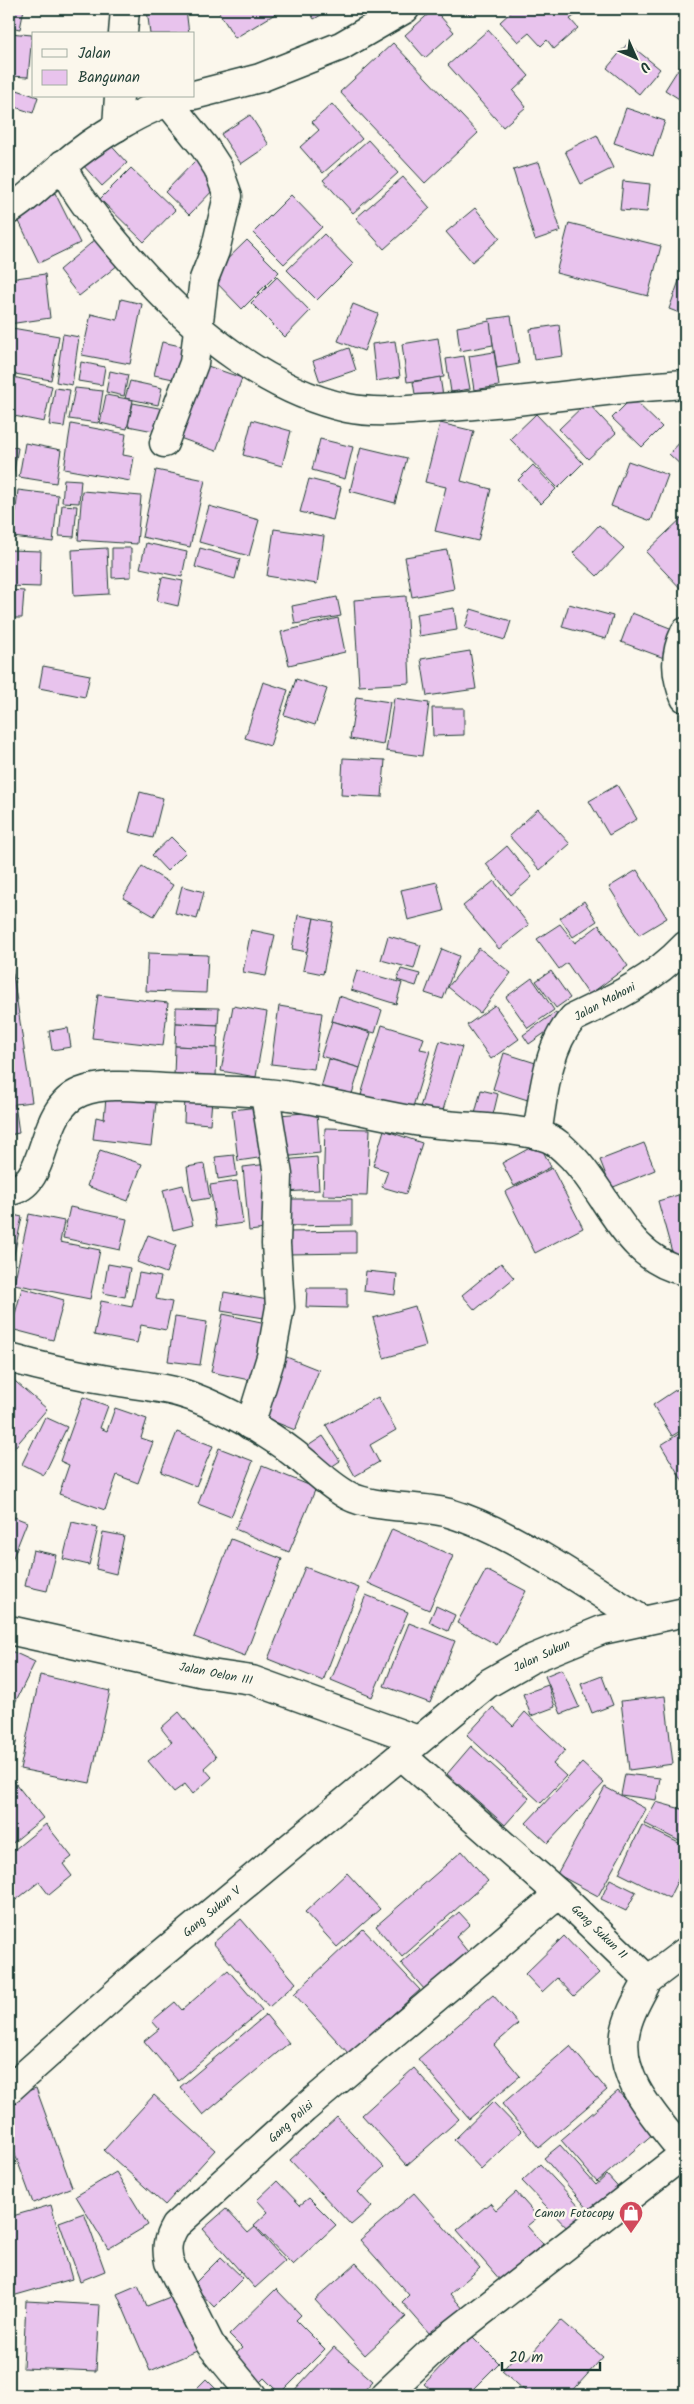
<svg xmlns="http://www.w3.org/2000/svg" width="694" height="2404" font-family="Kalam,sans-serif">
	<rect width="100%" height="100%" fill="#fbf7ec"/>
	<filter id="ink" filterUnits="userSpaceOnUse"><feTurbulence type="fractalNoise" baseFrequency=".02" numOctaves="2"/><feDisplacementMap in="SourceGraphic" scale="10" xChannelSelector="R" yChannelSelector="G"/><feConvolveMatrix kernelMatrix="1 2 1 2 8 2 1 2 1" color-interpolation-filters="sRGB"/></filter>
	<g filter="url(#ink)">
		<g fill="#e8c3ed" stroke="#1f3d34">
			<path d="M9 9H24L20 29 9 27Z"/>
			<path d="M147 9H186L189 34H150Z"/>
			<path d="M217 9H279L280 11 235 38Z"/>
			<path d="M308 9H332L314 19Z"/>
			<path d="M434 9 454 32 425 58 405 35Z"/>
			<path d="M464 9H477L470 15Z"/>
			<path d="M508 9H572L577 14 570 19 578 28 554 49 547 40 541 46 529 33 518 42 500 22 511 12Z"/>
			<path d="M488 30 529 76 513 91 526 107 503 127 448 65Z"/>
			<path d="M9 33 32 35 28 77 9 76Z"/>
			<path d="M393 43 478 133 425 183 340 92Z"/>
			<path d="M628 43 660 69 639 94 607 68Z"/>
			<path d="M682 63 685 65V93L681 100 665 90Z"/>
			<path d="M14 89 38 97 33 113 9 105Z"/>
			<path d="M332 104 362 139 323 173 300 147 319 130 312 122Z"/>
			<path d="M626 108 665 121 653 156 614 143Z"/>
			<path d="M250 115 269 145 241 164 221 134Z"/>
			<path d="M597 135 613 168 581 184 565 151Z"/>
			<path d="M106 140 127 163 102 186 81 163Z"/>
			<path d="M368 140 398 173 353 213 323 180Z"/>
			<path d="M196 160 220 183 189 215 165 192Z"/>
			<path d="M539 162 561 231 535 240 513 170Z"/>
			<path d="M131 168 175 210 144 242 100 199Z"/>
			<path d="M403 177 430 208 384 249 356 218Z"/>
			<path d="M623 181 650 184 647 212 620 210Z"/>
			<path d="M55 193 80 243 39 263 15 213Z"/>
			<path d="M291 195 322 227 284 264 253 233Z"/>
			<path d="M475 208 500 238 472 262 446 232Z"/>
			<path d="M569 223 661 246 648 296 556 273Z"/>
			<path d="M324 234 353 264 317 300 287 270Z"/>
			<path d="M96 239 118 265 79 296 59 270Z"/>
			<path d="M247 240 279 272 242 309 210 276Z"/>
			<path d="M685 264V315L669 309Z"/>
			<path d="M45 274 50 318 9 324V279Z"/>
			<path d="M277 277 310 311 285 337 251 303Z"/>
			<path d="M121 299 142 304 130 364 82 355 91 314 117 320Z"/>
			<path d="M353 304 378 314 364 351 338 341Z"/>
			<path d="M511 316 519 364 497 368 489 319Z"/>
			<path d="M490 321 493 345 460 351 457 327Z"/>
			<path d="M559 325 563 356 534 360 530 329Z"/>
			<path d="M12 328 59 336 51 380 9 373V349Z"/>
			<path d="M63 334 79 337 72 385 56 382Z"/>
			<path d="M438 338 444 377 407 382 402 344Z"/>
			<path d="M395 341 400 377 376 381 372 344Z"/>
			<path d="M162 342 185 347 178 380 154 375Z"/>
			<path d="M349 348 356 370 320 382 313 361Z"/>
			<path d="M494 352 499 386 474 390 469 356Z"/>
			<path d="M464 356 470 389 451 392 446 359Z"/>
			<path d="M81 362 105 367 102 385 78 381Z"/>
			<path d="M202 364 242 378 216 451 177 437Z"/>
			<path d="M110 371 128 375 124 396 106 392Z"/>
			<path d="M9 376 52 386 44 422 9 415Z"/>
			<path d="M440 377 443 396 416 400 413 382Z"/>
			<path d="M130 381 162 388 158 405 125 398Z"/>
			<path d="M55 388 70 390 64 427 49 425Z"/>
			<path d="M75 388 103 391 98 423 69 419Z"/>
			<path d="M106 395 133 400 127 429 100 423Z"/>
			<path d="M632 398 662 427 642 447 612 418Z"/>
			<path d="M587 402 616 433 588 459 559 429Z"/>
			<path d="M133 403 169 410 164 433 128 426Z"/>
			<path d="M536 414 583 463 558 488 510 439Z"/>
			<path d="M252 420 291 431 282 466 243 455Z"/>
			<path d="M440 423 474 431 461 481 491 489 478 541 435 531 446 487 425 482Z"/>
			<path d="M71 424 126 434 123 455 134 457 130 481 64 469Z"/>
			<path d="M685 437V469L669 454Z"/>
			<path d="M320 439 353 447 345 479 312 470Z"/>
			<path d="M25 443 61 450 56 483 19 477Z"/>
			<path d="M9 446 18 448 11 488 9 487Z"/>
			<path d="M361 447 407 458 395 503 350 491Z"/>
			<path d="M628 461 668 475 651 521 611 506Z"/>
			<path d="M533 465 556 489 541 504 518 480Z"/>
			<path d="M156 470 205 480 190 547 142 537Z"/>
			<path d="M64 479 81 480 79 503 62 502Z"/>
			<path d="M309 479 341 487 333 520 300 512Z"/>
			<path d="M18 490 58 495 53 542 13 537Z"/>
			<path d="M82 491 141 496 137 544 78 540Z"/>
			<path d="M62 505 77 506 74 537 59 536Z"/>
			<path d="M209 506 259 520 249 556 199 542Z"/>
			<path d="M685 515V593L646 552Z"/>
			<path d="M599 525 624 548 597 576 573 553Z"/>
			<path d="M274 529 324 536 317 584 267 576Z"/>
			<path d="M146 543 187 552 182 577 140 568Z"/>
			<path d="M107 548 109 594 74 596 72 550Z"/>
			<path d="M112 548H131V577L112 578Z"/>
			<path d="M200 548 240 559 235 579 195 567Z"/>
			<path d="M9 550 41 551 40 587 9 586Z"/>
			<path d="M447 550 454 589 412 597 405 557Z"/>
			<path d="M162 577 183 581 178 606 157 601Z"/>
			<path d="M9 590 24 591 22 618H9Z"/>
			<path d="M406 596 410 683 359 686 354 600Z"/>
			<path d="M337 597 341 616 295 624 292 606Z"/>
			<path d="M569 604 613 616 606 639 562 627Z"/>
			<path d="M454 608 457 630 419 636 416 614Z"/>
			<path d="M471 609 511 621 505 640 465 628Z"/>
			<path d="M632 613 675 630 664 658 621 642Z"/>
			<path d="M338 618 345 652 289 665 281 632Z"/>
			<path d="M470 651 476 689 427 696 421 659Z"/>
			<path d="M43 666 90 675 85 697 39 688Z"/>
			<path d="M296 679 327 689 315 725 284 715Z"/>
			<path d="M263 682 288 690 270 746 245 738Z"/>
			<path d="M356 697 390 702 383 745 350 739Z"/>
			<path d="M394 698 429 703 422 756 386 751Z"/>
			<path d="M432 708H464V735L433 736Z"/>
			<path d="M343 758 385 760 382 797 341 795Z"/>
			<path d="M617 785 637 819 609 835 589 801Z"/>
			<path d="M140 792 163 798 153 838 129 832Z"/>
			<path d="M538 809 570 844 540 870 509 836Z"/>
			<path d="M171 837 186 852 167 871 152 855Z"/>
			<path d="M507 846 532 877 511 895 486 864Z"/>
			<path d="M142 866 173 885 154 916 123 898Z"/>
			<path d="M637 870 667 918 639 935 609 887Z"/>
			<path d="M494 881 529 925 499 949 463 906Z"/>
			<path d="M437 882 444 911 408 920 401 890Z"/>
			<path d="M182 886 204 892 197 919 175 913Z"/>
			<path d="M584 901 597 921 573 937 560 918Z"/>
			<path d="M298 915 314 918 307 952 292 949Z"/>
			<path d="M314 918 333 922 323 974 303 970Z"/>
			<path d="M560 924 575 943 599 925 628 966 589 995 567 963 559 969 537 939Z"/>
			<path d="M251 930 275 935 266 976 243 972Z"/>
			<path d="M388 936 421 945 414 969 381 960Z"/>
			<path d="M479 948 511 973 480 1013 448 987Z"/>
			<path d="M442 949 459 956 443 999 425 993Z"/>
			<path d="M148 953 208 955 206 993 146 991Z"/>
			<path d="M12 968 32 1102 15 1104 19 1133 9 1135V969Z"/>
			<path d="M401 969 420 974 416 986 397 980Z"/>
			<path d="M357 970 402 983 396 1004 351 990Z"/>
			<path d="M551 971 570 998 556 1008 536 981Z"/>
			<path d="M532 978 554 1010 528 1028 506 997Z"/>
			<path d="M98 995 168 1003 163 1046 92 1038Z"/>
			<path d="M339 996 382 1010 375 1033 332 1021Z"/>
			<path d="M495 1005 519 1039 491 1059 467 1025Z"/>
			<path d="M233 1006 267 1012 256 1077 221 1071Z"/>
			<path d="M279 1006 322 1013 314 1069 271 1064Z"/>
			<path d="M176 1007 219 1008 218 1025 176 1023Z"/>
			<path d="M556 1012 562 1021 529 1044 523 1035Z"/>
			<path d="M332 1021 371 1033 360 1068 321 1056Z"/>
			<path d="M176 1023 218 1025 217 1048 175 1046Z"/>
			<path d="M382 1025 424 1038 420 1049 430 1051 412 1110 361 1095Z"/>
			<path d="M68 1028 71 1047 52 1050 49 1031Z"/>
			<path d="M440 1041 462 1047 440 1120 418 1114Z"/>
			<path d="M175 1046 217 1048 216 1077 174 1076Z"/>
			<path d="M504 1053 545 1066 534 1102 493 1089Z"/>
			<path d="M329 1059 360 1068 351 1097 321 1088Z"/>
			<path d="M481 1090 498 1094 492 1119 475 1114Z"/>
			<path d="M185 1097 212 1099 210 1124 184 1122Z"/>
			<path d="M106 1098 156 1103 151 1146 93 1139 96 1117 104 1119Z"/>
			<path d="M258 1107 265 1157 238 1161 232 1110Z"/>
			<path d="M317 1112 320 1153 282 1157 279 1115Z"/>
			<path d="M325 1128 370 1129 367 1196 323 1195Z"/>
			<path d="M384 1130 422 1143 406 1194 382 1187 388 1171 373 1166Z"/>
			<path d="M539 1143 551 1167 514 1186 502 1163Z"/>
			<path d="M644 1143 655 1170 611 1188 600 1160Z"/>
			<path d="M100 1150 142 1164 128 1201 87 1186Z"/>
			<path d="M234 1155 237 1176 218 1179 215 1157Z"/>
			<path d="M317 1157 319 1190 284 1192 282 1160Z"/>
			<path d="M204 1164 210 1198 192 1201 187 1167Z"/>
			<path d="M268 1164 274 1228 249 1231 243 1167Z"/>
			<path d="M552 1168 583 1228 535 1253 505 1192Z"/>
			<path d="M237 1181 243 1223 216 1227 210 1185Z"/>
			<path d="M183 1185 193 1225 173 1230 163 1190Z"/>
			<path d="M685 1193V1260L675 1263 658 1201Z"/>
			<path d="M284 1199H352V1225L284 1226Z"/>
			<path d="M70 1207 127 1219 120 1250 63 1238Z"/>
			<path d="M9 1214 22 1217 9 1278Z"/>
			<path d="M29 1214 64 1221 60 1242 100 1250 90 1299 14 1284Z"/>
			<path d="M356 1231V1253L287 1254V1232Z"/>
			<path d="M148 1235 176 1245 166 1273 137 1262Z"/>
			<path d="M501 1263 514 1278 475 1310 462 1295Z"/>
			<path d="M108 1264 130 1268 125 1297 103 1293Z"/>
			<path d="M366 1271 397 1274 395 1295 364 1291Z"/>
			<path d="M139 1273 161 1277 156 1299 172 1302 166 1330 141 1325 137 1343 94 1335 101 1301 132 1307Z"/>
			<path d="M22 1288 64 1300 53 1340 11 1329Z"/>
			<path d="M307 1288H347V1308L306 1307Z"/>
			<path d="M9 1290 14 1291 9 1307Z"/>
			<path d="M224 1292 268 1300 264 1318 221 1311Z"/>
			<path d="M415 1306 426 1346 384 1358 373 1318Z"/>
			<path d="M223 1314 266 1323 254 1381 211 1372Z"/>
			<path d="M175 1317 207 1322 200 1365 168 1361Z"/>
			<path d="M284 1356 319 1370 295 1430 260 1416Z"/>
			<path d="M9 1376 47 1409 9 1454Z"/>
			<path d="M680 1387 685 1395V1428L672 1436 653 1405Z"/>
			<path d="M83 1397 108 1406 100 1428 107 1431 115 1408 147 1419 141 1438 153 1442 138 1483 117 1475 105 1510 59 1494 69 1465 60 1461Z"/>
			<path d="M378 1397 396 1430 370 1445 379 1462 355 1476 326 1425Z"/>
			<path d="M45 1417 67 1427 44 1475 22 1464Z"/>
			<path d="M685 1430V1485L661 1445Z"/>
			<path d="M177 1432 213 1446 196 1486 161 1472Z"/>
			<path d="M323 1436 340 1461 322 1473 305 1448Z"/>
			<path d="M219 1448 253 1461 231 1517 198 1504Z"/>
			<path d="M262 1466 316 1488 289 1552 235 1529Z"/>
			<path d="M9 1515 27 1522 10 1565H9Z"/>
			<path d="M72 1522 98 1528 89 1565 63 1559Z"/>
			<path d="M392 1529 453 1556 429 1610 368 1583Z"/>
			<path d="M103 1532 124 1536 116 1574 96 1569Z"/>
			<path d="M231 1539 282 1559 245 1656 194 1637Z"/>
			<path d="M33 1550 56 1555 47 1591 25 1586Z"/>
			<path d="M305 1567 359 1588 323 1681 268 1659Z"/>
			<path d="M486 1570 526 1591 497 1645 457 1623Z"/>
			<path d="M366 1595 408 1612 372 1697 331 1680Z"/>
			<path d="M436 1606 455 1615 448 1631 429 1622Z"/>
			<path d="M409 1623 455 1641 430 1703 384 1686Z"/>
			<path d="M9 1650 35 1662 9 1715Z"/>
			<path d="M562 1669 579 1707 561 1714 545 1676Z"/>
			<path d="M40 1675 110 1691 90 1783 20 1769Z"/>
			<path d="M602 1676 613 1705 592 1713 581 1684Z"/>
			<path d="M548 1685 555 1707 531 1716 523 1694Z"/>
			<path d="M665 1696 673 1764 629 1770 621 1701Z"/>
			<path d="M493 1707 513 1726 525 1712 565 1750 553 1764 566 1776 541 1803 467 1735Z"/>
			<path d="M179 1712 216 1757 204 1768 212 1777 193 1794 185 1784 174 1792 148 1761 172 1742 161 1728Z"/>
			<path d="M9 1737 17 1741 9 1758Z"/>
			<path d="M471 1746 529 1798 505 1825 447 1774Z"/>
			<path d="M685 1746V1785L680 1747Z"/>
			<path d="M582 1763 604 1783 548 1843 526 1823Z"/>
			<path d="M625 1774 660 1778 656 1800 621 1795Z"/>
			<path d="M12 1779 43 1818 9 1846V1781Z"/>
			<path d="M605 1787 646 1809 598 1896 557 1874Z"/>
			<path d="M656 1802 685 1810V1844L644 1823Z"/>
			<path d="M46 1824 72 1857 63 1864 72 1876 49 1895 39 1882 16 1900 9 1892V1854Z"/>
			<path d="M642 1825 685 1846V1865L669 1898 619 1873Z"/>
			<path d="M462 1851 488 1881 402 1957 376 1926Z"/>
			<path d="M347 1873 380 1909 337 1947 305 1912Z"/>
			<path d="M610 1879 636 1892 626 1911 601 1899Z"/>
			<path d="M459 1912 470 1924 456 1937 468 1952 425 1990 401 1963Z"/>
			<path d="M241 1919 296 1983 269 2007 213 1943Z"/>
			<path d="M363 1929 420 1990 349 2054 294 1994Z"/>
			<path d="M564 1936 599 1973 574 1996 557 1978 542 1992 525 1974Z"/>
			<path d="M228 1970 262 2010 178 2081 144 2041 159 2029 152 2021 175 2002 182 2010Z"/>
			<path d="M493 1995 518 2024 494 2045 520 2076 469 2119 418 2059Z"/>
			<path d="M266 2015 289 2043 203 2115 180 2087Z"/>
			<path d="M570 2046 607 2090 539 2148 502 2104Z"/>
			<path d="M414 2068 459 2119 407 2165 362 2115Z"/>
			<path d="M36 2088 72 2187 33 2203 9 2138V2122L13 2121 9 2111V2098Z"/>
			<path d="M618 2091 654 2133 597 2182 561 2140Z"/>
			<path d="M154 2095 215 2150 165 2205 104 2150Z"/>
			<path d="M493 2102 521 2131 481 2169 454 2140Z"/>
			<path d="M337 2117 384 2167 358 2192 372 2207 351 2225 290 2160Z"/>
			<path d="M560 2145 596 2185 607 2175 623 2193 596 2218 544 2158Z"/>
			<path d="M540 2164 587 2214 570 2231 522 2181Z"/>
			<path d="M116 2172 148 2225 108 2249 76 2196Z"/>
			<path d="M277 2181 300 2205 309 2198 336 2225 293 2265 254 2225 268 2212 257 2200Z"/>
			<path d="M516 2192 538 2217 527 2226 543 2244 501 2281 457 2230 490 2203 496 2210Z"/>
			<path d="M414 2193 480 2268 450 2294 467 2313 436 2341 402 2302 409 2295 360 2240Z"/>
			<path d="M51 2205 72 2279 9 2297V2217Z"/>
			<path d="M226 2209 248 2233 255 2227 285 2261 255 2288 203 2229Z"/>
			<path d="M84 2213 105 2271 80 2281 59 2222Z"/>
			<path d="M221 2257 243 2278 214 2307 193 2285Z"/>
			<path d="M356 2263 406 2317 365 2355 315 2300Z"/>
			<path d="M138 2285 147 2306 175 2295 197 2351 150 2371 117 2294Z"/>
			<path d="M276 2289 301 2315 296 2320 325 2349 280 2394 264 2378 254 2388 228 2361 242 2348 229 2335Z"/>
			<path d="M26 2301 100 2305 96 2371 23 2368Z"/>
			<path d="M561 2320 603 2357 569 2395H564L559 2391 556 2395H530L502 2371 518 2352 527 2359Z"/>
			<path d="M471 2335 499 2363 467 2395H436L424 2384Z"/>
			<path d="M334 2347 373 2381 360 2395H290Z"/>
			<path d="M206 2379 222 2395H190Z"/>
		</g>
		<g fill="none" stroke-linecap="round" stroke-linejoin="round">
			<defs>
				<g id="minor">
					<path d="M123 34 125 9"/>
					<path d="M194 95 260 78 341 46 405 9"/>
					<path d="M117 127 119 96"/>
					<path d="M63 164C70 192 124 253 145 276 198 334 269 391 347 408 376 414 408 410 438 408 520 403 602 389 685 384"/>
					<path d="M9 210C29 198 44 181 62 166 93 139 146 106 185 97"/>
					<path d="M164 443 194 363 204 279 215 251 228 196 218 168 205 148 167 101"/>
					<path d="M685 632C674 655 675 675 685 698"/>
					<path d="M537 1135C543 1097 547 1047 573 1018 615 998 653 980 685 946"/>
					<path d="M9 1191C51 1185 36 1110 81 1092 106 1082 138 1087 164 1088 206 1090 255 1090 296 1097 341 1105 385 1117 429 1123 465 1128 516 1127 548 1138 558 1142 566 1151 573 1158 610 1197 627 1260 685 1271"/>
					<path d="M9 1358C45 1368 82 1376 120 1382 145 1386 169 1388 193 1397 225 1409 265 1431 292 1452 311 1466 328 1485 349 1496 374 1509 420 1505 449 1513 513 1532 587 1586 644 1621"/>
					<path d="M250 1425 271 1357 280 1307 276 1244 278 1175 265 1095"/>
					<path d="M9 1630 204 1673 252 1680 418 1740"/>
					<path d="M401 1755 559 1894 648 1980C639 1997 628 2015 625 2034 618 2082 659 2120 685 2155"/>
					<path d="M648 1980 685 1952"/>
					<path d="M9 2089 141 1971 487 1684 529 1660 602 1630 685 1612"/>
					<path d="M252 2395 210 2344 169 2262C166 2248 167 2240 175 2226L304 2109 559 1894"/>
					<path d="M385 2395 436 2347 684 2154"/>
				</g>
			</defs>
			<use href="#minor" stroke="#1f3d34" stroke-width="31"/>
			<use href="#minor" stroke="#fbf7ec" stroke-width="28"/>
		</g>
	</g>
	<defs>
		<symbol id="shop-pin" viewBox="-11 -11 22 30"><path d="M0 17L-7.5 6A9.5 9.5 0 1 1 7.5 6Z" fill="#d1495b" stroke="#fbf7ec"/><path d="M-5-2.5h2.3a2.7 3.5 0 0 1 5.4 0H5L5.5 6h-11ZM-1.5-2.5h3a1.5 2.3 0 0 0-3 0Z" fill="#fff"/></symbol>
	</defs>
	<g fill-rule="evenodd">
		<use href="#shop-pin" x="617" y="2199" width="28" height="38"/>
	</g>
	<g text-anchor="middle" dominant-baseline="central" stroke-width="5" stroke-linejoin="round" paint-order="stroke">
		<g font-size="12" fill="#1f3d34" stroke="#fbf7ec">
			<text transform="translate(605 1002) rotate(-28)">Jalan Mahoni</text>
			<text transform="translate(542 1656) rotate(-25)">Jalan Sukun</text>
			<text transform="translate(216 1674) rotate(11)">Jalan Oelon III</text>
			<text transform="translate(212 1912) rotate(-40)">Gang Sukun V</text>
			<text transform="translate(599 1932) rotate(44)">Gang Sukun II</text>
			<text transform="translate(291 2122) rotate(-42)">Gang Polisi</text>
		</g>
		<g font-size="12" fill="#1f3d34" stroke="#fbf7ec" text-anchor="end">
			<text x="614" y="2213">Canon Fotocopy</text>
		</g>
	</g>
	<rect width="694" height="2404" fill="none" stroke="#fbf7ec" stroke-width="30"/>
	<rect x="15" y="15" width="664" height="2374" fill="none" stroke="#1f3d34" stroke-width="2" filter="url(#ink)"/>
	<rect x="32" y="32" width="162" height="65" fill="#fbf7ec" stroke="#a3ada2"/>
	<rect x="42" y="49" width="25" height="8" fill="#fbf7ec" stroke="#a3ada2"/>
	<text x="78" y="58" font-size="15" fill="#1f3d34">Jalan</text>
	<rect x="42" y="70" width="25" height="15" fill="#e8c3ed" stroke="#a3ada2"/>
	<text x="78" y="82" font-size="15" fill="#1f3d34">Bangunan</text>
	<g transform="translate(636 58) rotate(135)" stroke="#fbf7ec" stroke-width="4" paint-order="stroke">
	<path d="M0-4L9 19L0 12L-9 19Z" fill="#1f3d34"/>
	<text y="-8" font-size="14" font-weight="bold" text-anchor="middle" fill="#1f3d34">U</text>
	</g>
	<path d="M502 2362v8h98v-8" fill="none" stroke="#1f3d34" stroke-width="2.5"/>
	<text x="509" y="2362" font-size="15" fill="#1f3d34" stroke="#fbf7ec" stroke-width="4" paint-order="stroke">20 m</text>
</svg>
